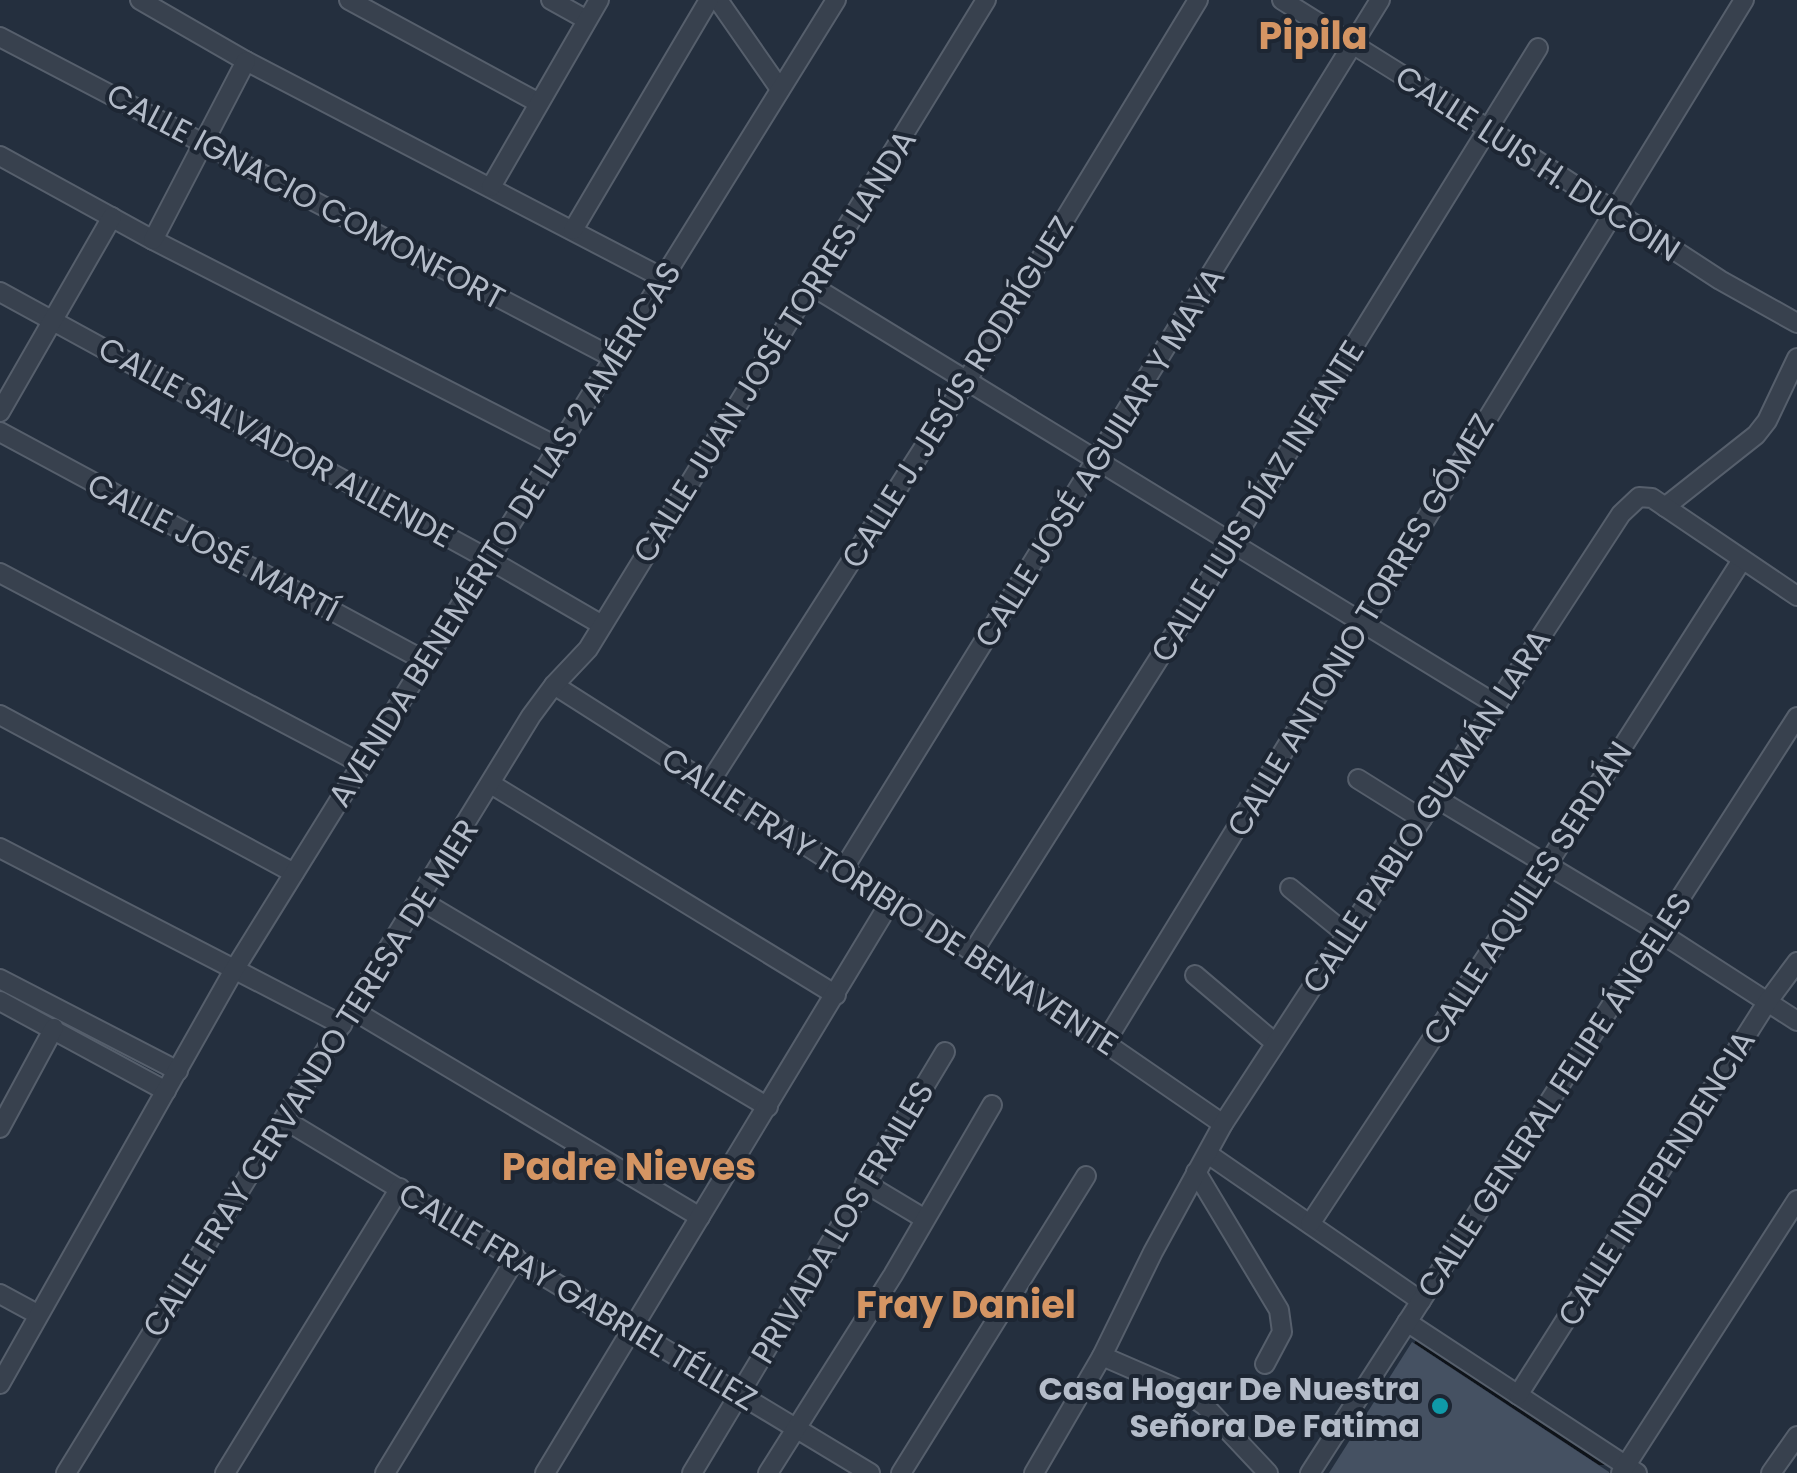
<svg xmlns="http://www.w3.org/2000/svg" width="1797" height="1473" font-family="Poppins,sans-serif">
	<defs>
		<filter id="shadow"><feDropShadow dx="8" dy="-8" stdDeviation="0" flood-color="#0009"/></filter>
	</defs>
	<rect width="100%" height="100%" fill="#242f3e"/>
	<path fill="#455162" filter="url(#shadow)" d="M1412 1342 1609 1472V1473H1329Z"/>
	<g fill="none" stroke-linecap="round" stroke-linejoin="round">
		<defs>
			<g id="street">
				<path d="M140 0 246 61 661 277"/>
				<path d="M349 0 539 103"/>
				<path d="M551 0 587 20"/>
				<path d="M718 0 780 89"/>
				<path d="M1282 0 1487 128 1720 280 1797 323"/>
				<path d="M0 37 612 357"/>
				<path d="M0 156 153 240 558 447"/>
				<path d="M491 187 599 0"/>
				<path d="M573 230 709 0"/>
				<path d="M153 240 246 61"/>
				<path d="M812 286 1497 705"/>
				<path d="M0 292 490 560 602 625"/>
				<path d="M0 412 112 217"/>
				<path d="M0 432 427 662"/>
				<path d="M1665 507 1756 435 1767 421 1797 358"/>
				<path d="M0 573 362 764"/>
				<path d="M554 685 973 952 1223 1124"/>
				<path d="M0 715 294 873"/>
				<path d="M1358 779 1422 819"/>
				<path d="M710 782 967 380 1198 0"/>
				<path d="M491 784 836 995"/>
				<path d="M1436 798 1659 932 1797 1021"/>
				<path d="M0 848 342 1025"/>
				<path d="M844 868 1380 0"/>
				<path d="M1290 888 1345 933"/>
				<path d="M420 900 768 1107"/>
				<path d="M973 952 1232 543 1538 48"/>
				<path d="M1195 975 1274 1042"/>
				<path d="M0 979 178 1071"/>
				<path d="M0 1001 166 1091"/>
				<path d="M351 1009 700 1217"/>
				<path d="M1106 1041 1744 0"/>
				<path d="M285 1120 870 1473"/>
				<path d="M0 1128 54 1028"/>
				<path d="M1208 1154 1421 1301"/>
				<path d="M1196 1172 1279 1310 1282 1332 1265 1364"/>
				<path d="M865 1183 925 1219"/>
				<path d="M1310 1224 1547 865 1742 560"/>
				<path d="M0 1294 37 1314"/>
				<path d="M1407 1322 1637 1473"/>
				<path d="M1102 1356 1185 1392 1205 1406 1268 1473"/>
				<path d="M0 1384 234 970 836 0"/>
				<path d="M1518 1395 1768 1001 1797 962"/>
				<path d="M66 1473 531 716 554 685 588 649 986 0"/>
				<path d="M225 1473 400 1188"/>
				<path d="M385 1473 516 1258"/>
				<path d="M545 1473 892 899"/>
				<path d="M692 1473 945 1052"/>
				<path d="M768 1473 893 1275 992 1105"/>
				<path d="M901 1473 1086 1176"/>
				<path d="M1034 1473 1102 1356 1153 1252 1223 1124 1621 514 1639 497 1652 498 1797 596"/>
				<path d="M1310 1473 1797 717"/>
				<path d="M1621 1473 1797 1200"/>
				<path d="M1771 1473 1797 1436"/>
			</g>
		</defs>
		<use href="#street" stroke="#565f6c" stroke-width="22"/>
		<use href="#street" stroke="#38414e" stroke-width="18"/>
	</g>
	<circle fill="#0f9aa8" stroke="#1d2633" stroke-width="4" cx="1440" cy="1406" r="10"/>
	<g text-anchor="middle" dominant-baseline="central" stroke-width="8" stroke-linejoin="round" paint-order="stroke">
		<g font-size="32" fill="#b4bcc9" stroke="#1d2633">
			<text transform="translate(1538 163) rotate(33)">CALLE LUIS H. DUCOIN</text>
			<text transform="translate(306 196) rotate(28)">CALLE IGNACIO COMONFORT</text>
			<text transform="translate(774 346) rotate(-58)">CALLE JUAN JOSÉ TORRES LANDA</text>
			<text transform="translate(957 392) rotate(-58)">CALLE J. JESÚS RODRÍGUEZ</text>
			<text transform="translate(276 442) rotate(29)">CALLE SALVADOR ALLENDE</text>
			<text transform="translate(1099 457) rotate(-58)">CALLE JOSÉ AGUILAR Y MAYA</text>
			<text transform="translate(1257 501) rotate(-58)">CALLE LUIS DÍAZ INFANTE</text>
			<text transform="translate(504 534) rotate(-58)">AVENIDA BENEMÉRITO DE LAS 2 AMÉRICAS</text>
			<text transform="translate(213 547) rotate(28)">CALLE JOSÉ MARTÍ</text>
			<text transform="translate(1360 625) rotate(-59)">CALLE ANTONIO TORRES GÓMEZ</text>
			<text transform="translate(1426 811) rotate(-57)">CALLE PABLO GUZMÁN LARA</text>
			<text transform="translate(1527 893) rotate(-57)">CALLE AQUILES SERDÁN</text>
			<text transform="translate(890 901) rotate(33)">CALLE FRAY TORIBIO DE BENAVENTE</text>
			<text transform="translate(310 1078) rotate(-58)">CALLE FRAY CERVANDO TERESA DE MIER</text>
			<text transform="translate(1554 1095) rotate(-57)">CALLE GENERAL FELIPE ÁNGELES</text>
			<text transform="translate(1656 1178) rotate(-58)">CALLE INDEPENDENCIA</text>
			<text transform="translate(842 1222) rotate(-59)">PRIVADA LOS FRAILES</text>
			<text transform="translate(578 1296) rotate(31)">CALLE FRAY GABRIEL TÉLLEZ</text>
		</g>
		<g font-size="32" font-weight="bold" fill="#b4bcc9" stroke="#1d2633" text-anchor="end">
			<text x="1420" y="1388">Casa Hogar De Nuestra<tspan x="1420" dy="37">Señora De Fatima</tspan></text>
		</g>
		<g font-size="38" font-weight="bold" fill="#d59563" stroke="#1d2633">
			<text x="1313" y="35">Pipila</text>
			<text x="629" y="1166">Padre Nieves</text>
			<text x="966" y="1304">Fray Daniel</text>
		</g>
	</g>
</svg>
